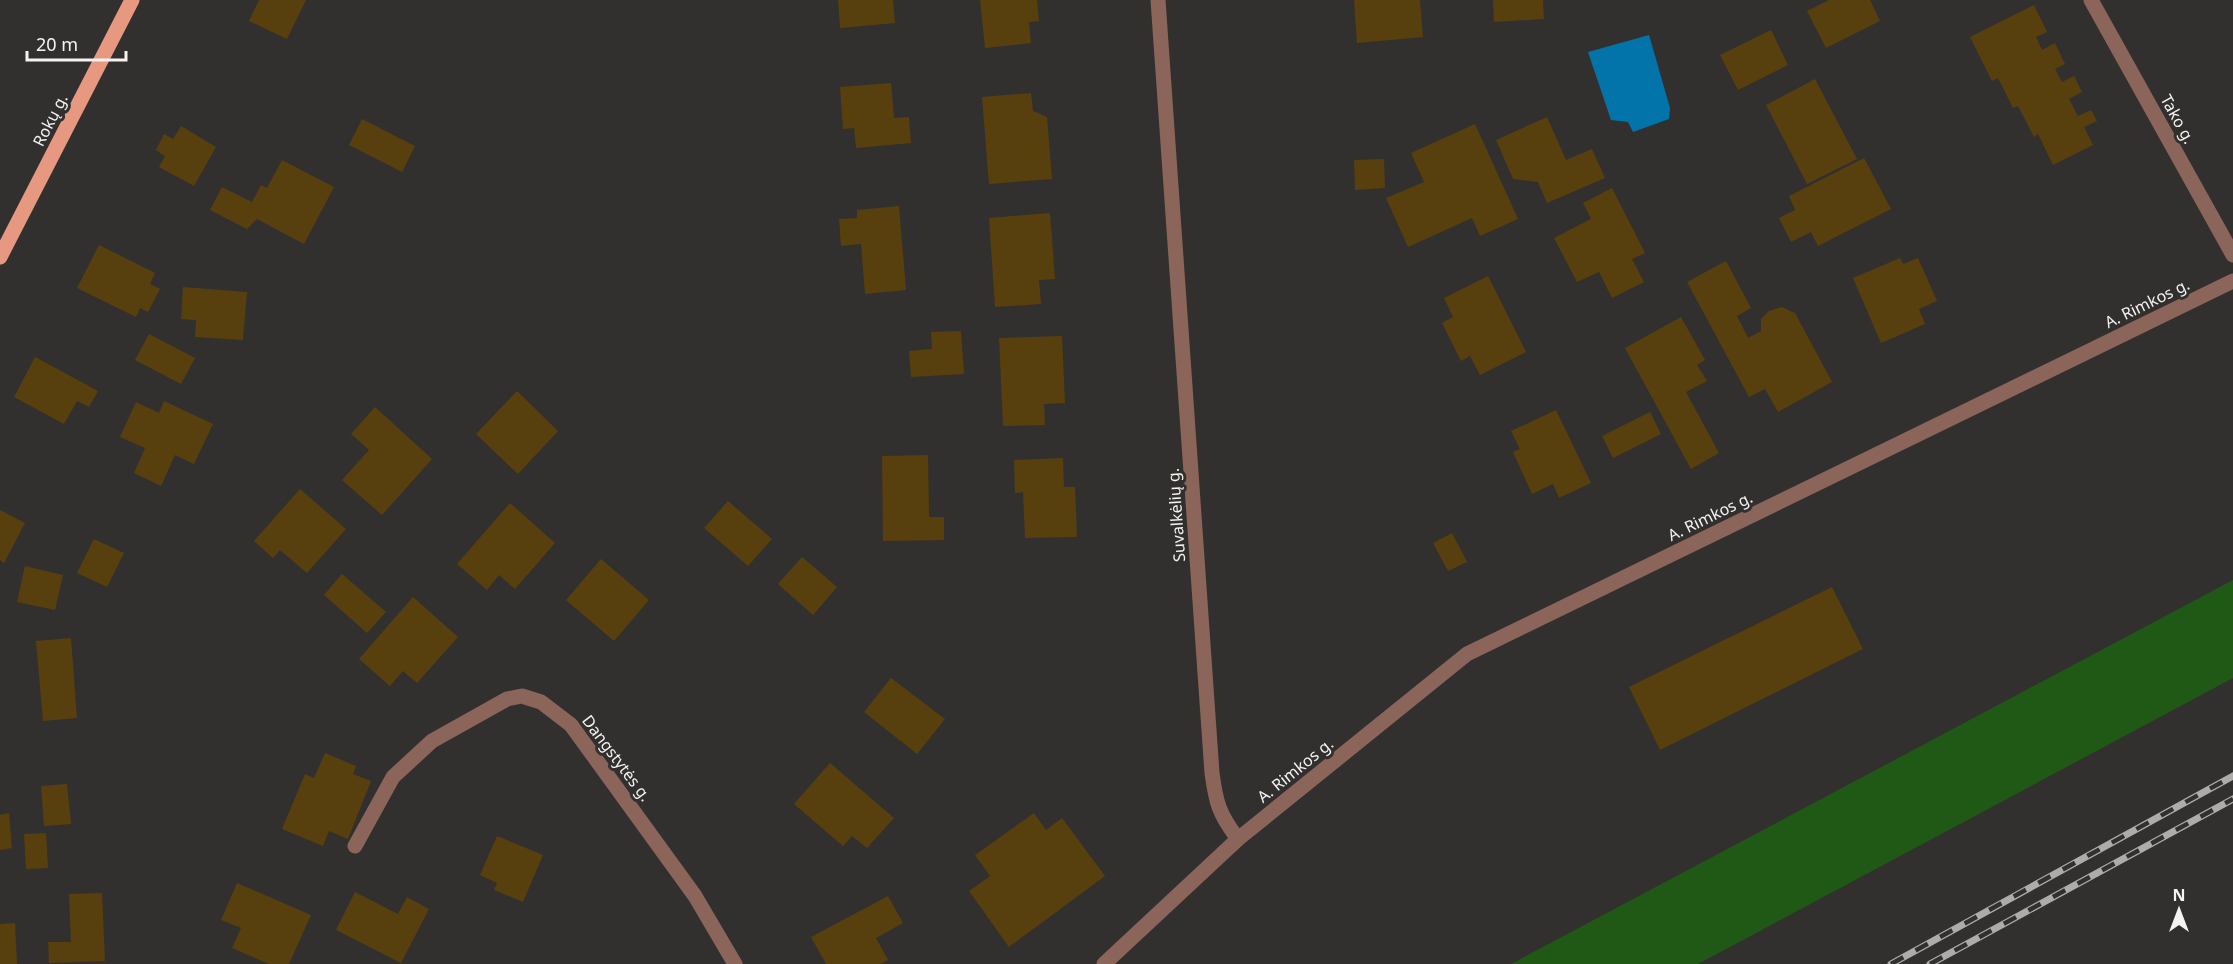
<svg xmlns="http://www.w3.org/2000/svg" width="2233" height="964" font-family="'Noto Sans',sans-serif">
	<rect width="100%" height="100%" fill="#32302e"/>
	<path fill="#205816" d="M2233 580V678L1698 964H1511Z"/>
	<path fill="#0374a9" d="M1649 35 1670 108 1669 119 1633 132 1628 122 1611 120 1588 52Z"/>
	<g fill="#583f0e">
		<path d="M259 0H306L287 39 249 21Z"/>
		<path d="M838 0H893L895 23 840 28Z"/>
		<path d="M980 0H1037L1039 21 1029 22 1031 43 985 48Z"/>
		<path d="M1354 0H1420L1423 37 1357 43Z"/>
		<path d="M1493 0H1543L1544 19 1494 22Z"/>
		<path d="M1829 0H1870L1880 21 1826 48 1807 11Z"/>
		<path d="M2034 5 2047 32 2036 37 2042 50 2055 43 2065 64 2055 69 2062 82 2074 76 2082 92 2069 99 2078 116 2091 110 2097 121 2084 127 2093 145 2053 165 2038 134 2034 137 2018 106 2013 108 1998 78 1992 81 1970 37Z"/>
		<path d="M1771 30 1788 65 1738 90 1720 55Z"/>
		<path d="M1815 79 1857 159 1807 184 1766 105Z"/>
		<path d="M891 83 894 118 909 117 911 143 856 148 854 128 843 129 840 87Z"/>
		<path d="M1031 93 1033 111 1047 117 1052 179 989 184 982 97Z"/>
		<path d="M1547 117 1566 160 1592 149 1605 178 1547 203 1538 182 1513 179 1496 140Z"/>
		<path d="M362 119 415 146 402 172 349 145Z"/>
		<path d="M1475 124 1518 219 1480 236 1472 218 1408 247 1386 198 1424 182 1411 153Z"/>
		<path d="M181 126 216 147 194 186 159 167 165 156 156 150 164 134 173 139Z"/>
		<path d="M1864 158 1891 209 1818 246 1811 232 1791 242 1779 218 1795 210 1789 196Z"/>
		<path d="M1384 159 1385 188 1355 190 1354 160Z"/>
		<path d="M282 160 334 187 304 244 257 219 247 229 210 210 222 187 252 202 261 185 267 188Z"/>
		<path d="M1612 188 1645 253 1632 259 1644 282 1612 298 1599 272 1577 282 1554 238 1591 219 1583 203Z"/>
		<path d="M899 206 906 290 865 294 861 244 841 246 839 219 857 218V210Z"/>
		<path d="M1050 213 1055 279 1039 280 1041 304 995 307 989 218Z"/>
		<path d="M99 245 155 273 150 284 160 289 148 312 140 308 136 317 77 288Z"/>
		<path d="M1900 258 1903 264 1918 258 1937 301 1919 309 1925 324 1881 343 1853 278Z"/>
		<path d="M1726 261 1751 308 1737 316 1748 338 1761 331V319L1769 311 1782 307 1795 313 1832 382 1778 412 1765 389 1749 397 1687 282Z"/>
		<path d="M1488 276 1526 352 1480 375 1470 356 1461 361 1442 323 1453 317 1444 298Z"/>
		<path d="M183 287 247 292 243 340 195 337 196 320 181 319Z"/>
		<path d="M1681 317 1705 360 1697 365 1707 381 1686 392 1719 453 1691 469 1625 348Z"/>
		<path d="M961 331 964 374 911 377 909 351 932 349 931 332Z"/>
		<path d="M149 334 195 358 181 384 135 360Z"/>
		<path d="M1062 336 1065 403 1044 404 1045 425 1003 426 999 338Z"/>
		<path d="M35 357 98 391 89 407 77 401 64 424 14 397Z"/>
		<path d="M517 391 558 431 518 474 476 434Z"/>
		<path d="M164 401 213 424 194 464 175 455 161 486 134 473 145 448 120 437 136 402 159 413Z"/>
		<path d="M375 407 432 459 382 515 342 480 369 450 351 434Z"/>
		<path d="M1556 410 1591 483 1559 498 1553 484 1532 494 1513 452 1520 449 1511 431Z"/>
		<path d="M1650 412 1661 434 1613 458 1602 436Z"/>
		<path d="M928 455 929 517H944V540L883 541 882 456Z"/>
		<path d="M1063 458 1064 487H1075L1077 537 1025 538 1023 492 1015 493 1014 460Z"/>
		<path d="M300 489 346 529 307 573 280 550 273 558 254 541Z"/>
		<path d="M728 501 772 539 748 566 704 528Z"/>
		<path d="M510 503 555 543 515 589 499 575 487 590 457 564Z"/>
		<path d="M0 510 25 523 4 563 0 560Z"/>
		<path d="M1452 533 1467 562 1448 571 1433 543Z"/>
		<path d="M94 539 124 553 107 587 77 573Z"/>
		<path d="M802 557 837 587 813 615 778 584Z"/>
		<path d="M601 559 649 600 614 641 566 600Z"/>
		<path d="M25 566 63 575 55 610 17 602Z"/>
		<path d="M342 574 386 612 367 633 324 595Z"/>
		<path d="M1832 587 1863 649 1660 750 1629 687Z"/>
		<path d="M413 597 458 637 417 683 403 671 390 686 359 659Z"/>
		<path d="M71 638 77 718 43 721 36 641Z"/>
		<path d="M891 678 945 719 917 754 864 712Z"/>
		<path d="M325 753 356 766 353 774 371 781 348 839 329 831 323 846 282 829 305 774 314 778Z"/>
		<path d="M830 763 894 818 867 848 852 836 843 846 794 804Z"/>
		<path d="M67 784 71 824 44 826 41 786Z"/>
		<path d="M9 813 12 848 0 850V815Z"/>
		<path d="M1034 813 1046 830 1062 818 1105 876 1009 947 969 891 990 876 975 855Z"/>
		<path d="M46 833 48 868 26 869 24 834Z"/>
		<path d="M497 836 543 855 523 902 494 890 497 883 480 875Z"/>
		<path d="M237 883 311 915 289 964H269L232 948 241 928 221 920Z"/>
		<path d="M355 892 398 914 407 897 429 909 401 963 336 930Z"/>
		<path d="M102 893 105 961 49 963 48 942H71L69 894Z"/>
		<path d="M888 896 903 923 876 938 888 960 880 964H826L811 937Z"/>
		<path d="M15 923 17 964H0V924Z"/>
	</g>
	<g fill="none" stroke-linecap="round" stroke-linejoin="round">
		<g stroke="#8c655a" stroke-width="15">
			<path d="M1158 0 1212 773C1216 803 1219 814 1238 839"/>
			<path d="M2091 0 2233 255"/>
			<path d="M355 846 393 777 432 741 507 699 522 696 541 702 571 725 695 896 735 964"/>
			<path d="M1104 964 1238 839 1467 654 2233 281"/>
		</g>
		<path stroke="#e79881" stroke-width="15" d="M0 257 132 0"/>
		<defs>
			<g id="rail">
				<path d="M1891 964 2233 776"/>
				<path d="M1930 964 2233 799"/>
			</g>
		</defs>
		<use href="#rail" stroke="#aeacab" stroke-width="7"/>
		<use href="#rail" stroke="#32302e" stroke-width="4.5" stroke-dasharray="14" stroke-linecap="butt"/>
	</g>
	<g text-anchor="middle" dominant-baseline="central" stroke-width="6" stroke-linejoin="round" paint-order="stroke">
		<g font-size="16" fill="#f4f3f2" stroke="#32302e">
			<text transform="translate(2178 119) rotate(61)">Tako g.</text>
			<text transform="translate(50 120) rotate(-63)">Rokų g.</text>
			<text transform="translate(2147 303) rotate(-26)">A. Rimkos g.</text>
			<text transform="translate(1176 515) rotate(-94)">Suvalkėlių g.</text>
			<text transform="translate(1710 516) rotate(-26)">A. Rimkos g.</text>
			<text transform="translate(617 758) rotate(53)">Dangstytės g.</text>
			<text transform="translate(1295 770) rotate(-39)">A. Rimkos g.</text>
		</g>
	</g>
	<g transform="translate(2179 910)" stroke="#32302e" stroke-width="4.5" paint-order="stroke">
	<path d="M0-4.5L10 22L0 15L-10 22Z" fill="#f4f3f2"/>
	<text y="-9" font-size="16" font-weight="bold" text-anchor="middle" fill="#f4f3f2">N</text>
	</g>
	<path d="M27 51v9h99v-9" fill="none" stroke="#f4f3f2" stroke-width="3"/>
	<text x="36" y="51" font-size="18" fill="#f4f3f2" stroke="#32302e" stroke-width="4.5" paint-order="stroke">20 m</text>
</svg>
